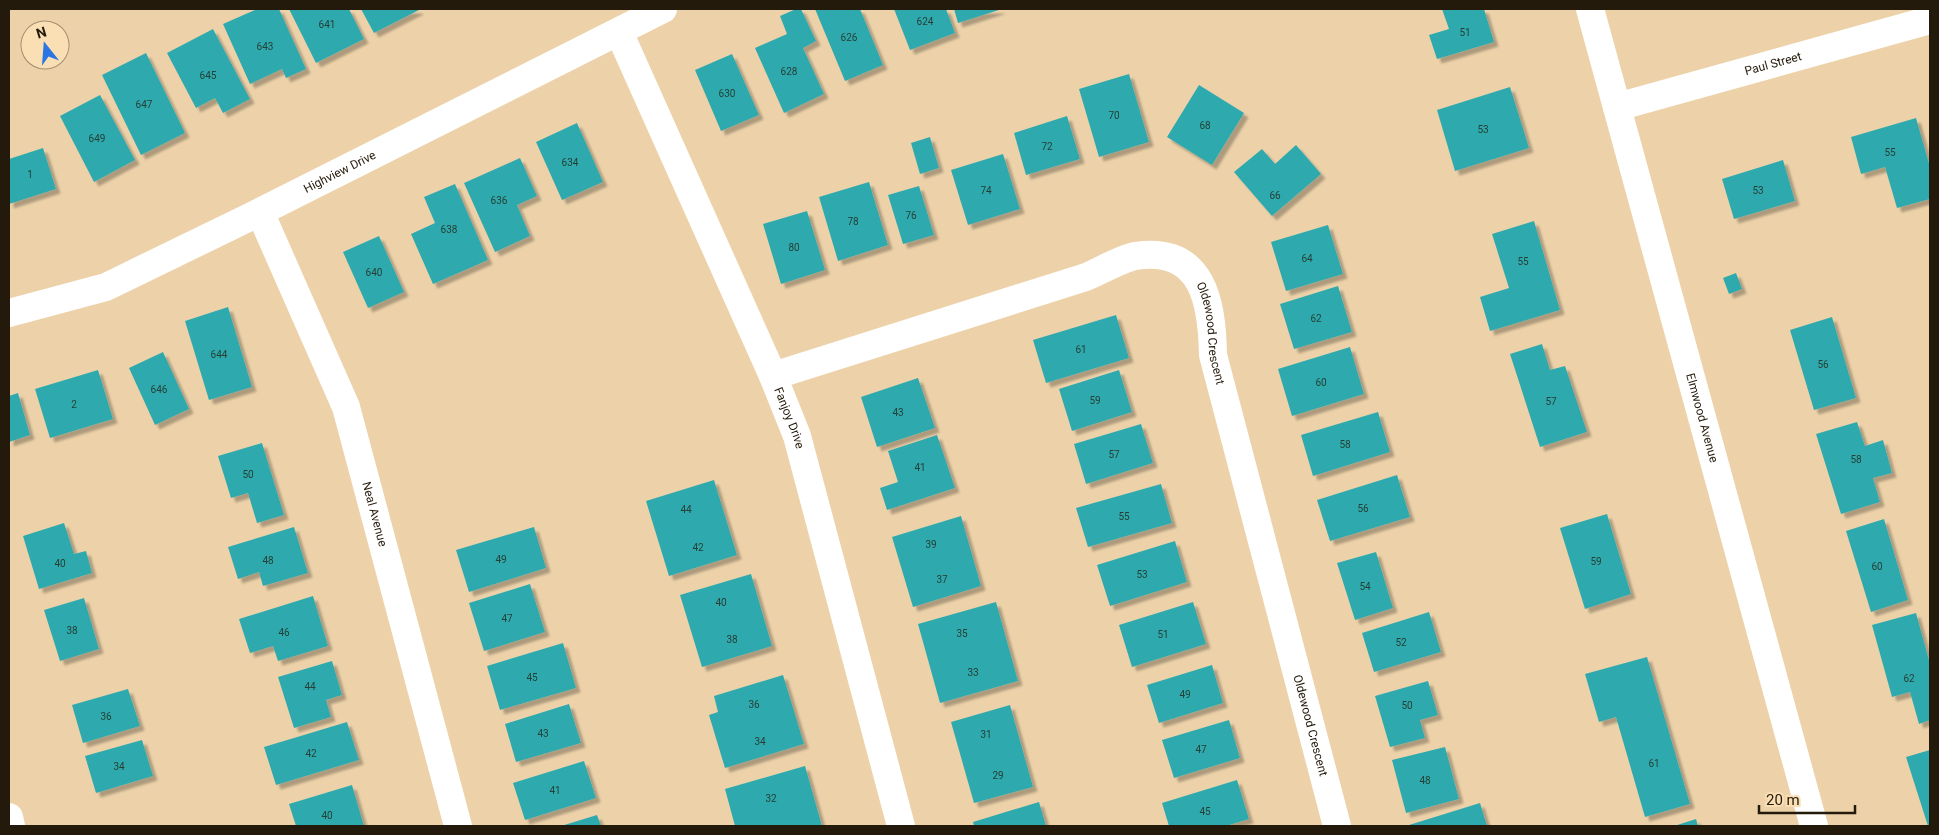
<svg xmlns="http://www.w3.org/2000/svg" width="1939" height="835" font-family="Roboto,sans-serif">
	<defs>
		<filter id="shadow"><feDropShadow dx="4.5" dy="4.5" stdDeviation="1" flood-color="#0004"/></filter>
	</defs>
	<rect width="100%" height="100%" fill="#edd2a9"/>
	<g fill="#2eaaae" filter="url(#shadow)">
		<path d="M257 9H279L306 69 286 78 282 69 250 84 223 24Z"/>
		<path d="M289 9H349L364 39 316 63Z"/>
		<path d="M361 9H418L419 10 374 33Z"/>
		<path d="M796 9H801L816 41 803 48 824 94 784 113 755 48 787 34 780 16Z"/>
		<path d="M815 9H860L883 65 845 81Z"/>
		<path d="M894 9H946L955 33 910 50Z"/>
		<path d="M954 9H1002L958 23Z"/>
		<path d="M1442 9H1484L1494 42 1437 59 1429 35 1449 29Z"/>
		<path d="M213 29 250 99 223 113 215 98 196 108 167 53Z"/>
		<path d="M146 53 185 133 141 155 102 75Z"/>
		<path d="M732 54 759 115 721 131 695 70Z"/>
		<path d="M1129 74 1149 142 1099 157 1079 89Z"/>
		<path d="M1199 85 1244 113 1212 165 1167 137Z"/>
		<path d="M1510 87 1529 148 1455 171 1437 110Z"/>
		<path d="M100 95 135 160 94 182 60 116Z"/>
		<path d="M1067 116 1080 159 1026 175 1014 133Z"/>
		<path d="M1916 118 1930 167V199L1897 208 1885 167 1861 174 1851 137Z"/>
		<path d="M577 123 603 182 562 200 536 142Z"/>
		<path d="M930 137 939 168 920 174 911 143Z"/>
		<path d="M1296 145 1321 174 1272 216 1234 172 1262 149 1275 164Z"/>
		<path d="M43 148 56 189 9 204V159Z"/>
		<path d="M1003 154 1020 209 968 225 951 170Z"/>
		<path d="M520 158 537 196 517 205 530 236 495 252 464 183Z"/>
		<path d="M1783 160 1795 201 1734 219 1722 179Z"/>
		<path d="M869 182 888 245 838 261 819 197Z"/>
		<path d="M455 184 488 260 433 284 411 234 435 223 424 197Z"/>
		<path d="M919 186 934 235 903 244 888 195Z"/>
		<path d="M807 211 825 270 781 284 763 224Z"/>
		<path d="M1534 221 1560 310 1490 331 1480 297 1509 288 1492 234Z"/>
		<path d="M1328 225 1343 274 1286 291 1271 242Z"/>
		<path d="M379 236 404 292 368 308 343 252Z"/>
		<path d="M1736 273 1742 289 1729 294 1723 278Z"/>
		<path d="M1338 286 1352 332 1294 349 1280 304Z"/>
		<path d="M228 307 252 387 209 400 185 321Z"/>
		<path d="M1116 315 1129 358 1046 383 1033 340Z"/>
		<path d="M1832 317 1856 398 1814 410 1790 330Z"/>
		<path d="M1542 344 1550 370 1565 366 1587 432 1540 447 1510 354Z"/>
		<path d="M1350 347 1364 394 1292 416 1278 369Z"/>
		<path d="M163 352 189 409 155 425 129 368Z"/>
		<path d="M98 370 113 419 50 438 35 389Z"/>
		<path d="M1119 370 1132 412 1072 431 1059 389Z"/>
		<path d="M918 378 935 428 877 447 861 397Z"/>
		<path d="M18 393 30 435 9 442V396Z"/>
		<path d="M1378 412 1390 452 1313 476 1301 435Z"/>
		<path d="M1857 422 1865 446 1883 440 1892 473 1873 478 1880 502 1841 514 1816 434Z"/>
		<path d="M1141 424 1153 463 1086 484 1074 444Z"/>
		<path d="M937 435 955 488 887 510 880 488 898 482 888 451Z"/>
		<path d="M262 443 284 515 257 523 248 493 231 498 218 456Z"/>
		<path d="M1397 475 1410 517 1330 541 1317 500Z"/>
		<path d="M714 480 737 555 669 576 646 501Z"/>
		<path d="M1161 484 1172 523 1088 547 1076 508Z"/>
		<path d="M1607 514 1631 594 1585 609 1560 528Z"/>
		<path d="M961 516 981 586 913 607 892 537Z"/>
		<path d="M1884 519 1908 600 1871 612 1846 531Z"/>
		<path d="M64 523 74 554 86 551 92 573 39 589 23 536Z"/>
		<path d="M294 527 308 573 263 586 259 572 238 579 228 547Z"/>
		<path d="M534 527 546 568 469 592 456 550Z"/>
		<path d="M1175 541 1187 582 1110 606 1097 565Z"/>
		<path d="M1376 552 1393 608 1355 620 1337 563Z"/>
		<path d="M751 574 772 646 702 667 680 595Z"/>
		<path d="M530 584 545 632 484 651 469 603Z"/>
		<path d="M313 596 328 646 278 661 273 646 250 653 239 619Z"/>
		<path d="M84 598 99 649 60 661 44 610Z"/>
		<path d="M996 602 1018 681 940 703 918 624Z"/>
		<path d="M1193 602 1206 644 1132 667 1119 625Z"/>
		<path d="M1429 612 1441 652 1374 672 1362 633Z"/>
		<path d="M1916 613 1930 664V720L1919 724 1910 692 1892 697 1872 625Z"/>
		<path d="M563 643 576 688 500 710 487 666Z"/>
		<path d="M1647 657 1690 804 1645 817 1616 717 1599 722 1585 674Z"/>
		<path d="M332 661 342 695 326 700 331 717 294 728 278 677Z"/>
		<path d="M1212 665 1223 703 1159 723 1147 685Z"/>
		<path d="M783 675 804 744 725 768 709 715 718 712 714 696Z"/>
		<path d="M1428 681 1438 715 1420 720 1425 738 1390 747 1375 696Z"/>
		<path d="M128 689 140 726 83 743 72 705Z"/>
		<path d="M569 704 581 743 516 762 505 724Z"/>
		<path d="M1010 705 1033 787 974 803 951 722Z"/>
		<path d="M1229 720 1240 758 1174 778 1162 740Z"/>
		<path d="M347 722 359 760 276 785 264 747Z"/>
		<path d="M142 740 153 776 96 793 85 756Z"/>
		<path d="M1445 747 1459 799 1406 813 1392 760Z"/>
		<path d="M1930 750V826H1928L1906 757Z"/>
		<path d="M584 761 596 798 525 820 513 783Z"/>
		<path d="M805 766 822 826H735L725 789Z"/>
		<path d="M1237 780 1249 819 1226 826H1169L1162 803Z"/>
		<path d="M352 785 364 826H296L289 804Z"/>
		<path d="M1039 802 1046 826H974L973 822Z"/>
		<path d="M1480 803 1487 826H1409V825Z"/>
		<path d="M597 815 601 826H561Z"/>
		<path d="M1696 819 1698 826H1674Z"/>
	</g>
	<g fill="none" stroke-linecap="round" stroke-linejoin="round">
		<g stroke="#fff" stroke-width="28">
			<path id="s1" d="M1590 9 1814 826"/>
			<path id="s2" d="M619 32 773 376 797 436 901 826"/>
			<path id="s3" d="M1617 107 1930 20"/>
			<path id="s4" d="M260 212 346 407 458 826"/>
			<path id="s5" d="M9 313 106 287 260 212 663 9"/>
			<path id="s6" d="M773 376 1086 277C1100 271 1121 259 1135 256 1204 246 1212 303 1213 355L1337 826"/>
			<path d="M9 817 11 826"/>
		</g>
	</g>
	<g text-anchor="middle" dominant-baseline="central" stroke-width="4.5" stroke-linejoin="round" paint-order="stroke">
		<g font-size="10" fill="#263e34">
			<text x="925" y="21">624</text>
			<text x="327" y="24">641</text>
			<text x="1465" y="32">51</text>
			<text x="849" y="37">626</text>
			<text x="265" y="46">643</text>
			<text x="789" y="71">628</text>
			<text x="208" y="75">645</text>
			<text x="727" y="93">630</text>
			<text x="144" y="104">647</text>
			<text x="1114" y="115">70</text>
			<text x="1205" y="125">68</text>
			<text x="1483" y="129">53</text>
			<text x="97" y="138">649</text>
			<text x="1047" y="146">72</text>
			<text x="1890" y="152">55</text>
			<text x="570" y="162">634</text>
			<text x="30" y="174">1</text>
			<text x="986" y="190">74</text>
			<text x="1758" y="190">53</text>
			<text x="1275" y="195">66</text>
			<text x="499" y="200">636</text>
			<text x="911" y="215">76</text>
			<text x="853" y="221">78</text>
			<text x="449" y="229">638</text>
			<text x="794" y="247">80</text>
			<text x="1307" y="258">64</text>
			<text x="1523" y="261">55</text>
			<text x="374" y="272">640</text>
			<text x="1316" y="318">62</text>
			<text x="1081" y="349">61</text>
			<text x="219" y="354">644</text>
			<text x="1823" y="364">56</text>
			<text x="1321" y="382">60</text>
			<text x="159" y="389">646</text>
			<text x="1095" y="400">59</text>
			<text x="1551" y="401">57</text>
			<text x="74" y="404">2</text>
			<text x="898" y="412">43</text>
			<text x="1345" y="444">58</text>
			<text x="1114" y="454">57</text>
			<text x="1856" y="459">58</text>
			<text x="920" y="467">41</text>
			<text x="248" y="474">50</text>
			<text x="1363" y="508">56</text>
			<text x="686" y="509">44</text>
			<text x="1124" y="516">55</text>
			<text x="931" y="544">39</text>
			<text x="698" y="547">42</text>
			<text x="501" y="559">49</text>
			<text x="268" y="560">48</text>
			<text x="1596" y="561">59</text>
			<text x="60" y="563">40</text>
			<text x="1877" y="566">60</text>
			<text x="1142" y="574">53</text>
			<text x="942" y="579">37</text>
			<text x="1365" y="586">54</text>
			<text x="721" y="602">40</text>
			<text x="507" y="618">47</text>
			<text x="72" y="630">38</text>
			<text x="284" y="632">46</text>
			<text x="962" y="633">35</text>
			<text x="1163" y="634">51</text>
			<text x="732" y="639">38</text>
			<text x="1401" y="642">52</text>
			<text x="973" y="672">33</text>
			<text x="532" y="677">45</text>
			<text x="1909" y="678">62</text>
			<text x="310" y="686">44</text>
			<text x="1185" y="694">49</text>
			<text x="754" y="704">36</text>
			<text x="1407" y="705">50</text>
			<text x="106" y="716">36</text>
			<text x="543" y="733">43</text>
			<text x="986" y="734">31</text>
			<text x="760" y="741">34</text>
			<text x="1201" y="749">47</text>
			<text x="311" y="753">42</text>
			<text x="1654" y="763">61</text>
			<text x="119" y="766">34</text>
			<text x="998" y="775">29</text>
			<text x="1425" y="780">48</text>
			<text x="555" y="790">41</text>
			<text x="771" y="798">32</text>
			<text x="1205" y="811">45</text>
			<text x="327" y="815">40</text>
		</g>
		<g font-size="12" fill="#241a0b" stroke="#fadfb5">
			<text stroke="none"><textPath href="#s3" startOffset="162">Paul Street</textPath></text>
			<text stroke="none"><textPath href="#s5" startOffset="361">Highview Drive</textPath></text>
			<text stroke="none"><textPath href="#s6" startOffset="509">Oldewood Crescent</textPath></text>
			<text stroke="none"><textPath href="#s1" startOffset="424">Elmwood Avenue</textPath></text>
			<text stroke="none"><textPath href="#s2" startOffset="422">Fanjoy Drive</textPath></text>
			<text stroke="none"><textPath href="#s4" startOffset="324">Neal Avenue</textPath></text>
			<text stroke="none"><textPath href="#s6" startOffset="914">Oldewood Crescent</textPath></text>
		</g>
	</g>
	<rect width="1939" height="835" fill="none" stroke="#241a0b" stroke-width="20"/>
	<g transform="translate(45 45) rotate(343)"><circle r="24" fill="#fadfb5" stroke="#a49071"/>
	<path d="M0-4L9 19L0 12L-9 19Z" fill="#2b76e2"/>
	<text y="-8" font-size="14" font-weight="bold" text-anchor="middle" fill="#241a0b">N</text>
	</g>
	<path d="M1759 805v8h96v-8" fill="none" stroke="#241a0b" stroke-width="2.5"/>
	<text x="1766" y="805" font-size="15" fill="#241a0b" stroke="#fadfb5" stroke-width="4" paint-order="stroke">20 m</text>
</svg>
